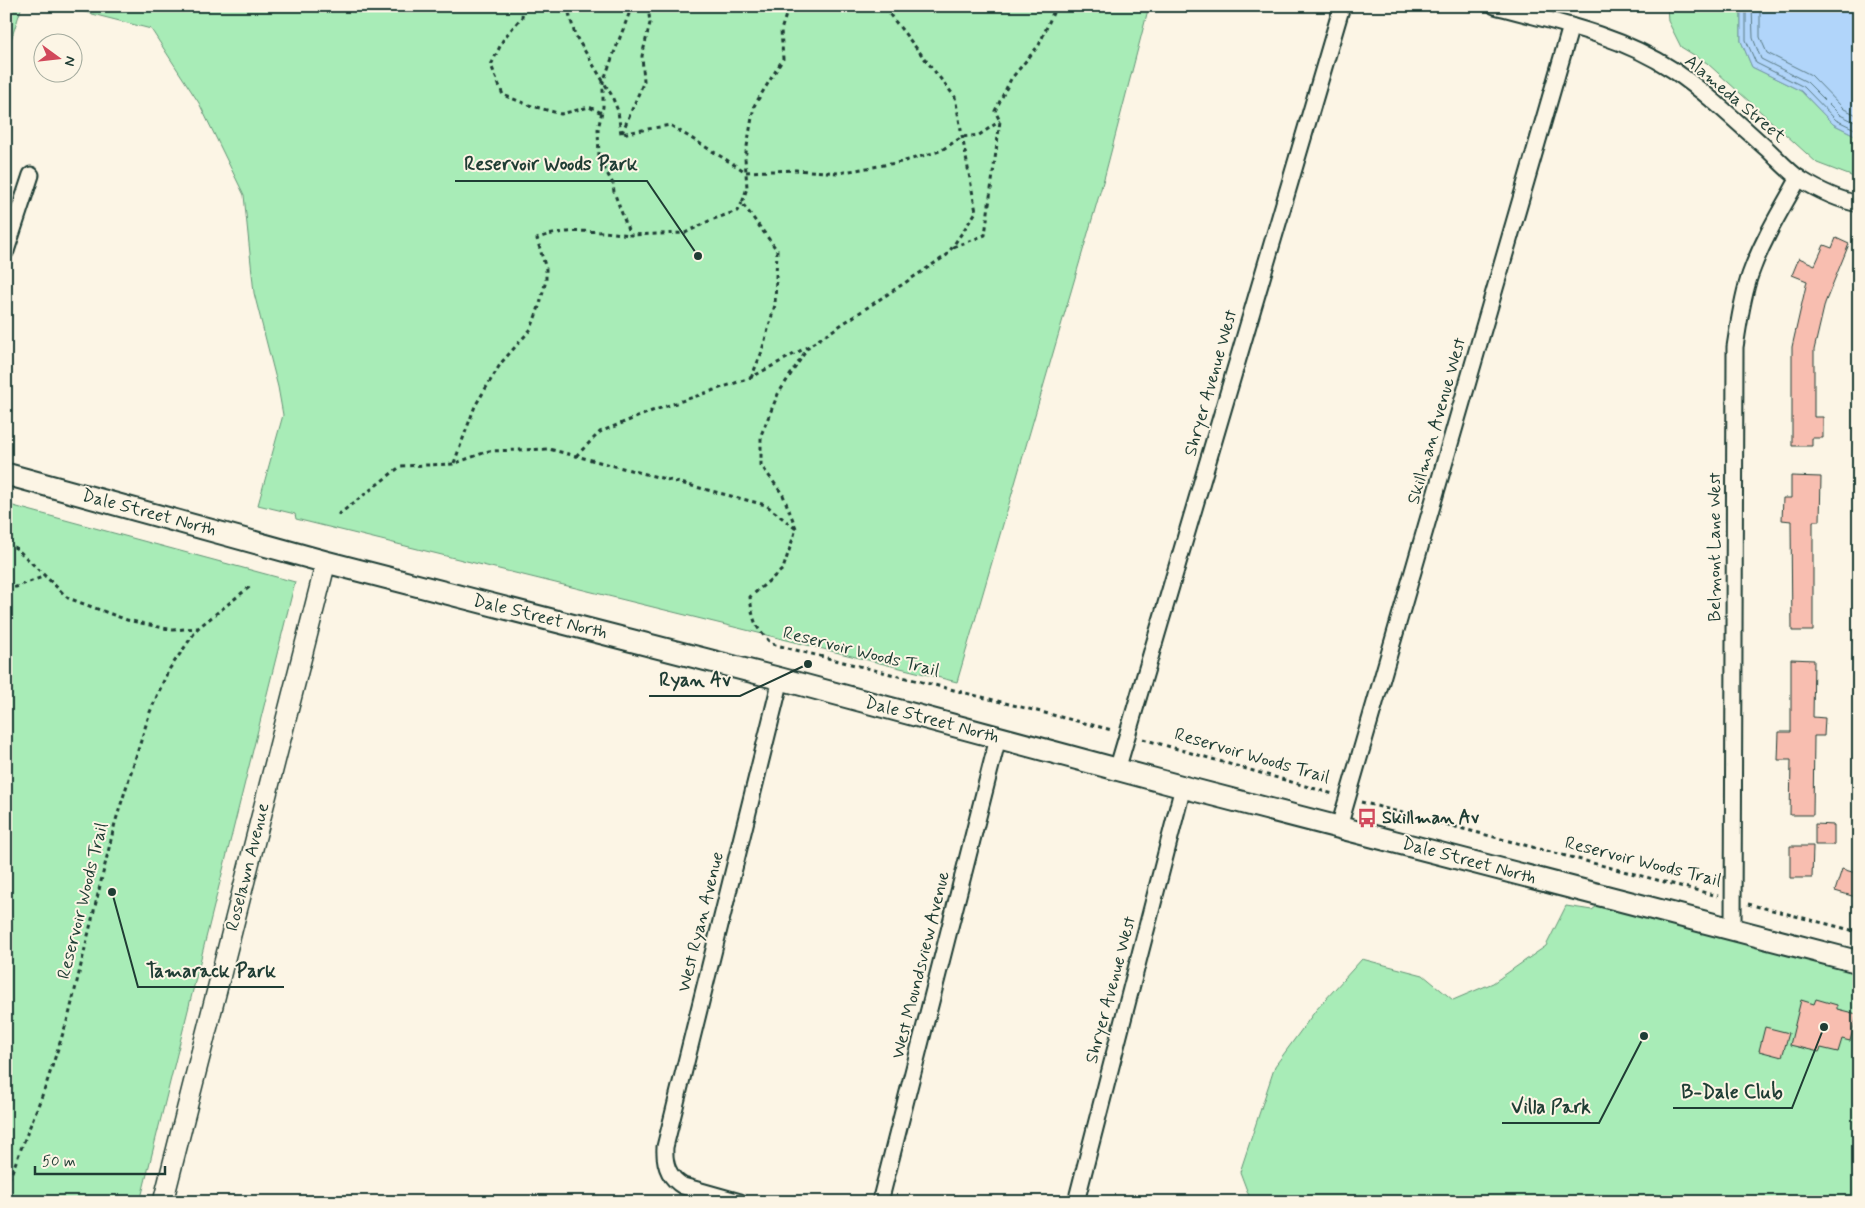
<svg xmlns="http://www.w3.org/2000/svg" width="1865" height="1208" font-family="Mynerve,sans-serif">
	<rect width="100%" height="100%" fill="#fcf5e5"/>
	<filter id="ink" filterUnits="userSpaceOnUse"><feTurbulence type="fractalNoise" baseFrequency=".02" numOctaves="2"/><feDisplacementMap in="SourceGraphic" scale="10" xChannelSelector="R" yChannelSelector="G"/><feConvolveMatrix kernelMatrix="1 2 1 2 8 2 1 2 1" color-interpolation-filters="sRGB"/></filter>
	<g filter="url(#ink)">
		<g fill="#a8ecb7" stroke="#649476">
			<path d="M6 6H22L6 55Z"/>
			<path d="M61 6H1149L1105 175 957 682 296 519 295 514 258 505 283 415 278 387 254 293 244 195 199 103 151 29Z"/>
			<path d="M1667 6H1741V41L1752 67 1801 91 1833 124 1859 137V179L1817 163 1707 63 1681 47 1668 21Z"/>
			<path d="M6 504 295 582 140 1202H6Z"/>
			<path d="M1609 897 1859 962V1202H1254L1249 1196 1240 1172 1275 1066 1316 1010 1362 959 1423 975 1453 1000 1493 983 1546 946 1566 906 1592 910Z"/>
		</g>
		<path fill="#b1d5fa" stroke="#7798ab" d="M1741 6H1859V137L1833 124 1801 91 1752 67 1741 41Z"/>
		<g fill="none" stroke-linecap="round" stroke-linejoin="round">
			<g stroke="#597a83" stroke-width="1">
				<path d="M1746 6V40L1756 63 1804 87 1836 120 1859 131"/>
				<path d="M1752 6 1753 38 1761 59 1807 82 1840 115 1859 124"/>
				<path d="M1760 6V37L1767 53 1811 75 1844 109 1859 116"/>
			</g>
		</g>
		<g fill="#f8beb0" stroke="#1f3d34">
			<path d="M1836 238 1849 244 1825 303 1814 350V417H1823V438H1812V446H1792V347L1807 281 1792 275 1799 258 1815 265 1824 245 1832 248Z"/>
			<path d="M1791 476 1821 477 1820 521H1813V631H1792L1791 521 1782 520 1783 498H1791Z"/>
			<path d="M1791 659 1814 660 1813 717 1825 718 1824 736H1814L1813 815H1790L1791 760H1778L1779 732H1791Z"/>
			<path d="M1815 824 1834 825V845H1815Z"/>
			<path d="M1790 846H1813L1812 878H1790Z"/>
			<path d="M1842 869 1859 874V898L1835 891Z"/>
			<path d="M1816 999 1837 1005V1009L1857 1014 1850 1041 1842 1039 1838 1052 1821 1048 1819 1052 1790 1045 1801 1000 1814 1004Z"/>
			<path d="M1765 1027 1789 1033 1782 1057 1759 1051Z"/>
		</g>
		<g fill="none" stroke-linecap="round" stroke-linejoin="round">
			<defs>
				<g id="minor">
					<path d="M1495 6C1556 22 1620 35 1673 70 1707 93 1736 121 1766 148 1777 158 1788 171 1800 179 1818 190 1838 200 1859 204"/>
					<path d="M6 251 31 175"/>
					<path d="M1117 770 1342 6"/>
					<path d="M1339 827 1571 26"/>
					<path d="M1733 929 1735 347C1739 323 1742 298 1750 275 1762 241 1781 210 1799 178"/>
					<path d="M740 1202 683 1186C668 1177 664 1164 665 1147L781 679"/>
					<path d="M880 1202 998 738"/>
					<path d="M1076 1202 1183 787"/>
				</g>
				<path id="tertiary" d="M163 1202 326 562"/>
				<path id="secondary" d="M6 474 326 562 781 679 1183 787 1859 962"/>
			</defs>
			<use href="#minor" stroke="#1f3d34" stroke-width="19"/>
			<use href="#tertiary" stroke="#1f3d34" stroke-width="22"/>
			<use href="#secondary" stroke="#1f3d34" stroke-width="25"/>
			<g stroke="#1f3d34" stroke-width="3" stroke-dasharray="4 4" stroke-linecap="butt">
				<path d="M523 6 522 17 504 38 491 65 503 95 529 105 561 114 589 107 602 113"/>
				<path d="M567 6 575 35 611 94 618 111 621 134 670 125 746 172 796 170 839 173 901 162 940 151 962 137 979 135 1000 121"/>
				<path d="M632 6 603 82V107L598 129 599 158 613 184 614 192 630 235 685 233 711 220 737 211 742 203"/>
				<path d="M622 133 644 81 642 56 650 23 648 6"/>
				<path d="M953 247 985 235 1000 121 995 111 1011 79 1039 45 1056 6"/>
				<path d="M751 378 761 354 775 305 777 250 742 203 747 188 745 158 754 106 783 59 781 30 789 6"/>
				<path d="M576 456 600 432 652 411 750 378 809 346 947 255 976 212 955 97 883 6"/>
				<path d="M454 463 475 406 501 363 531 329 540 304 546 280V269L537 239C558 228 605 231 629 235"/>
				<path d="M338 515 401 466 453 464 489 451 549 449 766 505 796 529 783 569 750 597C753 620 754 627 772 644L1112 730"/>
				<path d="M796 528 783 495 761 465V435L778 394 809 346"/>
				<path d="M6 544 16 548 68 598 127 620 173 630 197 628"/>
				<path d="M6 587H16L45 576"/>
				<path d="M1143 739 1333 794"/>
				<path d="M1361 802 1718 896"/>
				<path d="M1748 904 1859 932"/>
				<path d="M6 1187 45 1088 69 1015 115 823 150 712 168 671 198 628 252 585"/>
			</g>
			<use href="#minor" stroke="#fcf5e5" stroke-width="15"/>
			<use href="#tertiary" stroke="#fcf5e5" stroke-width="19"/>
			<use href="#secondary" stroke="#fcf5e5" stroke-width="21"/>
		</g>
	</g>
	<defs>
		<symbol id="bus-bare" viewBox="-9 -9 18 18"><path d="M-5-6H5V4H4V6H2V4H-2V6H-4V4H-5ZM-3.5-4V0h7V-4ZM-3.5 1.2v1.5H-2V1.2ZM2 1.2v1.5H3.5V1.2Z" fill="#d1495b" stroke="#fcf5e5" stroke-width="2.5" paint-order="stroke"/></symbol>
	</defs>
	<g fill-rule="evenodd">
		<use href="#bus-bare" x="1353" y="804" width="28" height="28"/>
	</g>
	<g text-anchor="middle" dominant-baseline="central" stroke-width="4" stroke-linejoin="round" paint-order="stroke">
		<g font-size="18" fill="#1f3d34" stroke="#fcf5e5">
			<text transform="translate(1735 99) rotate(40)">Alameda Street</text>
			<text transform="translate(1211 383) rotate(-74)">Shryer Avenue West</text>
			<text transform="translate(1437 421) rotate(-74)">Skillman Avenue West</text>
			<text transform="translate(149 513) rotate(15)">Dale Street North</text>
			<text transform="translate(1715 547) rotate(-90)">Belmont Lane West</text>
			<text transform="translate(540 617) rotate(14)">Dale Street North</text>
			<text transform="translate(861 652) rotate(14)">Reservoir Woods Trail</text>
			<text transform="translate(932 720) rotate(15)">Dale Street North</text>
			<text transform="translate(1252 756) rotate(16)">Reservoir Woods Trail</text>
			<text transform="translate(1469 861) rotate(15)">Dale Street North</text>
			<text transform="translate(1643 862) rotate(14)">Reservoir Woods Trail</text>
			<text transform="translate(248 867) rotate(-76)">Roselawn Avenue</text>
			<text transform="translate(83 901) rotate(-76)">Reservoir Woods Trail</text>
			<text transform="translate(701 922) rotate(-76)">West Ryan Avenue</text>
			<text transform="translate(921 965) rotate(-76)">West Moundsview Avenue</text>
			<text transform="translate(1111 990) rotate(-75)">Shryer Avenue West</text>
		</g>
		<g font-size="18" font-weight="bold" fill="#1f3d34" stroke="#fcf5e5" text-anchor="start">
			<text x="1382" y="818">Skillman Av</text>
		</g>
	</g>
	<path fill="none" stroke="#1f3d34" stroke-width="2" d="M698 256L647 181H455M808 664L740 696H649M112 892L138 987H284M1824 1027L1792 1108H1673M1644 1036L1599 1123H1502"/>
	<g fill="#1f3d34" stroke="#fcf5e5" stroke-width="2">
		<circle cx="698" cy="256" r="5"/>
		<circle cx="808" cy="664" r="5"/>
		<circle cx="112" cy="892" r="5"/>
		<circle cx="1824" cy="1027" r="5"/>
		<circle cx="1644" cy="1036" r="5"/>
	</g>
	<g font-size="19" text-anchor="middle" font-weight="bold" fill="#1f3d34" stroke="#fcf5e5" stroke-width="4" stroke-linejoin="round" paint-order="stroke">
		<text x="551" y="170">Reservoir Woods Park</text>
		<text x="695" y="686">Ryan Av</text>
		<text x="211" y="977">Tamarack Park</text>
		<text x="1732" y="1098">B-Dale Club</text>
		<text x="1551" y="1113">Villa Park</text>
	</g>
	<rect width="1865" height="1208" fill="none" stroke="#fcf5e5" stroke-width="25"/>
	<rect x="12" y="12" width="1840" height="1183" fill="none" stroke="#1f3d34" stroke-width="2" filter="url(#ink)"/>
	<g transform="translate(58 58) rotate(105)"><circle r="24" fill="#fcf5e5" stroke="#a4ab9e"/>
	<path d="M0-4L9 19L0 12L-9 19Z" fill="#d1495b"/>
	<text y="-8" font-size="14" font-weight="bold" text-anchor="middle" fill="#1f3d34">N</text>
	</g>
	<path d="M35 1166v8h130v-8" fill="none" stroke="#1f3d34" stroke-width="2.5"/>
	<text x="42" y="1166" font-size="15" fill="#1f3d34" stroke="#fcf5e5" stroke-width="4" paint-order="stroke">50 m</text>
</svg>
